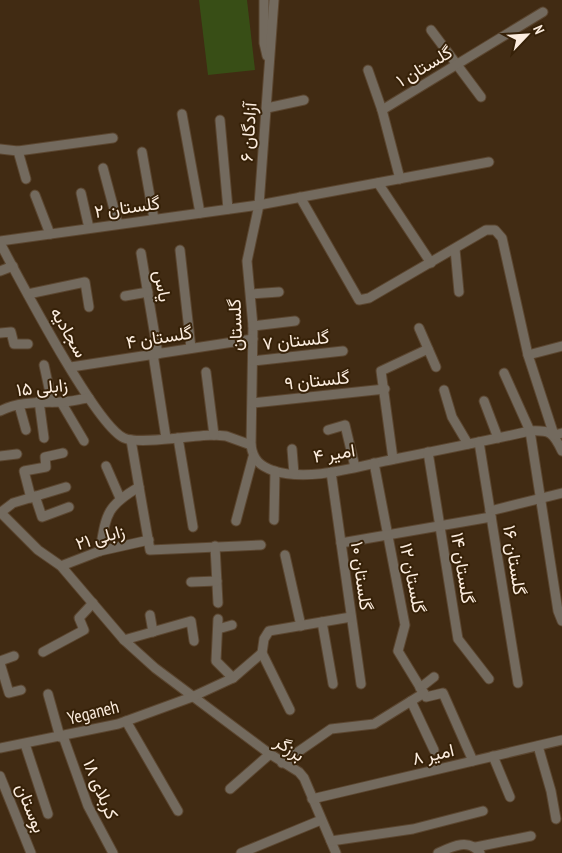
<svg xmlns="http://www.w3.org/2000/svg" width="562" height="853" font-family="'PT Sans Narrow',Vazirmatn,sans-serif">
	<rect width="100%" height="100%" fill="#412b13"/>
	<path fill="#384e16" d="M199 0H247L255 70 208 75Z"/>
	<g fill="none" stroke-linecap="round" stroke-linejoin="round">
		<defs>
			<g id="minor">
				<path d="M264 0V43L267 56"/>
				<path d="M274 0 259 205 247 261 253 326 251 445C253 460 260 466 274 471 312 482 358 466 395 459 440 450 485 441 530 431 550 430 553 432 562 451"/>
				<path d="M431 30 481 97"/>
				<path d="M368 70 382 110"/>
				<path d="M267 108 304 100"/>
				<path d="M182 114 200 213"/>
				<path d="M220 120 228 209"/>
				<path d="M0 149 18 151 113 138"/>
				<path d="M18 151 26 179"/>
				<path d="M142 152 154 219"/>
				<path d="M103 168 118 224"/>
				<path d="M400 179 382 110 543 12"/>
				<path d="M378 183 431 263"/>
				<path d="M81 193 89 228"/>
				<path d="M35 195 50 234"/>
				<path d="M300 197 359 300 369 298 486 230H495L502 238 528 355"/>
				<path d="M0 241 259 205 489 162"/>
				<path d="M0 243C19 278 95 425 124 438 139 445 194 435 214 435L226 436 251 445"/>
				<path d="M455 249 459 292"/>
				<path d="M180 250 191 348"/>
				<path d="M141 253 158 354"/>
				<path d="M0 271 13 266"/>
				<path d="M28 294 85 282 89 307"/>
				<path d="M251 294 279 292"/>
				<path d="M125 296 148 292"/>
				<path d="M253 326 295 321"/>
				<path d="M419 328 436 367"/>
				<path d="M0 333 11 332 14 344H28"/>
				<path d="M562 346 528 355 554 435 562 433"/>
				<path d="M153 354 166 438"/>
				<path d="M253 361 343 351"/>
				<path d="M44 365 52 402"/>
				<path d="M71 367 253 339"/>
				<path d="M206 372 214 435"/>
				<path d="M504 373 530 431 558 611 562 621"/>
				<path d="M444 390 452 417 468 444"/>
				<path d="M39 401 44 438"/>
				<path d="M484 401 498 438"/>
				<path d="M61 402 84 441"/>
				<path d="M253 403 385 389"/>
				<path d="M19 405 26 430"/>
				<path d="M0 411C20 401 40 403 61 402 70 402 80 399 89 398"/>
				<path d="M328 430 345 425 355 467"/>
				<path d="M178 438 193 527"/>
				<path d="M479 442 518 683"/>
				<path d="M292 449 294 474"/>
				<path d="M428 452 458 639 489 679"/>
				<path d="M0 456 17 454"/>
				<path d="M393 459 381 371 428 349"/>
				<path d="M374 463 405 625 398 651 426 697 443 693 473 761"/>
				<path d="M106 466 120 498"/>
				<path d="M331 472 361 684"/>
				<path d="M139 487 150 550 261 545"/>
				<path d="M35 496 42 517 69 507"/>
				<path d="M31 498 24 471 46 467 45 457 63 453"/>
				<path d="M490 511 562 493"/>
				<path d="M0 512 38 550 61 566 124 640 155 668 270 754 299 772 304 778 336 853"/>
				<path d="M0 513 13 503 66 487"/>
				<path d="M274 520 275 471"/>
				<path d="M236 521 253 457"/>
				<path d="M341 543 491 517"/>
				<path d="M215 546 218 603"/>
				<path d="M100 551C106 515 106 506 139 487L131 440"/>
				<path d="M285 555 301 626"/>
				<path d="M61 566 100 551 149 540"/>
				<path d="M191 582 217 581"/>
				<path d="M150 615 153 632"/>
				<path d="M218 619 216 661 233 678"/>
				<path d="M322 622 333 684"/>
				<path d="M218 629 232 625"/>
				<path d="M124 640 191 621 194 641"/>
				<path d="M43 652 84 630 79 618 93 603"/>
				<path d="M0 661 14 656"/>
				<path d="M0 663 9 693 21 690"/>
				<path d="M420 688 434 677"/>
				<path d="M48 694 60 737"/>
				<path d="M411 701 434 750"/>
				<path d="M290 710 262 653 264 639 269 631 351 617"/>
				<path d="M126 721 178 811"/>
				<path d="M63 736 88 806 113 853"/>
				<path d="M25 744 48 814"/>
				<path d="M538 746 551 791 556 819"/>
				<path d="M0 748 118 724 192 697 233 678 262 653"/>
				<path d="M493 756 510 797"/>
				<path d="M282 763 331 729 374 724 424 693"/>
				<path d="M0 776 31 853"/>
				<path d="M230 789 270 754"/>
				<path d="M312 799 562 740"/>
				<path d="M331 841 413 829 483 811"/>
				<path d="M476 847 531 836"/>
				<path d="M241 853 321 820"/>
				<path d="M438 853C453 846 469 838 480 853"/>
			</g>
		</defs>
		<use href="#minor" stroke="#5b4630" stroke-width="11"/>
		<use href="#minor" stroke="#736a5e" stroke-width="9"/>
	</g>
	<g text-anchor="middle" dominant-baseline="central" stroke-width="4" stroke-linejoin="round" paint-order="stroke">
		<g font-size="18" fill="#fceddf" stroke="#362108">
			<text transform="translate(424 66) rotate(-31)">گلستان ۱</text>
			<text transform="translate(248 132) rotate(-86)">آزادگان ۶</text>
			<text transform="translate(127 207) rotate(-8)">گلستان ۲</text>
			<text transform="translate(163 286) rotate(80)">یاس</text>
			<text transform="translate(235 325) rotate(-92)">گلستان</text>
			<text transform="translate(69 332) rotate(60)">سجادیه</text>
			<text transform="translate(159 337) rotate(-9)">گلستان ۴</text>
			<text transform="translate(296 340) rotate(-6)">گلستان ۷</text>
			<text transform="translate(317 380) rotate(-6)">گلستان ۹</text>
			<text transform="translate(42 387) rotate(-6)">زابلی ۱۵</text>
			<text transform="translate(334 453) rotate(-9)">امیر ۴</text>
			<text transform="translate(100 537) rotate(-16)">زابلی ۲۱</text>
			<text transform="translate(515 560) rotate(81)">گلستان ۱۶</text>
			<text transform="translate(463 568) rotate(81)">گلستان ۱۴</text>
			<text transform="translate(362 576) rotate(82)">گلستان ۱۰</text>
			<text transform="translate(413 578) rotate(79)">گلستان ۱۲</text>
			<text transform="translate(93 712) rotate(-14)">Yeganeh</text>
			<text transform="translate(290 748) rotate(34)">برزگر</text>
			<text transform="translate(433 754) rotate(-13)">امیر ۸</text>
			<text transform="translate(101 789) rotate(67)">کربلای ۱۸</text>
			<text transform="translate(31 808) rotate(68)">بوستان</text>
		</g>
	</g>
	<g transform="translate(527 35) rotate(65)" stroke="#362108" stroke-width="4" paint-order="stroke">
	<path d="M0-4L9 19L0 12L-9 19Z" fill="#fceddf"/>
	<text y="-8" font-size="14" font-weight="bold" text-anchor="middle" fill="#fceddf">N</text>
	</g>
</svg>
